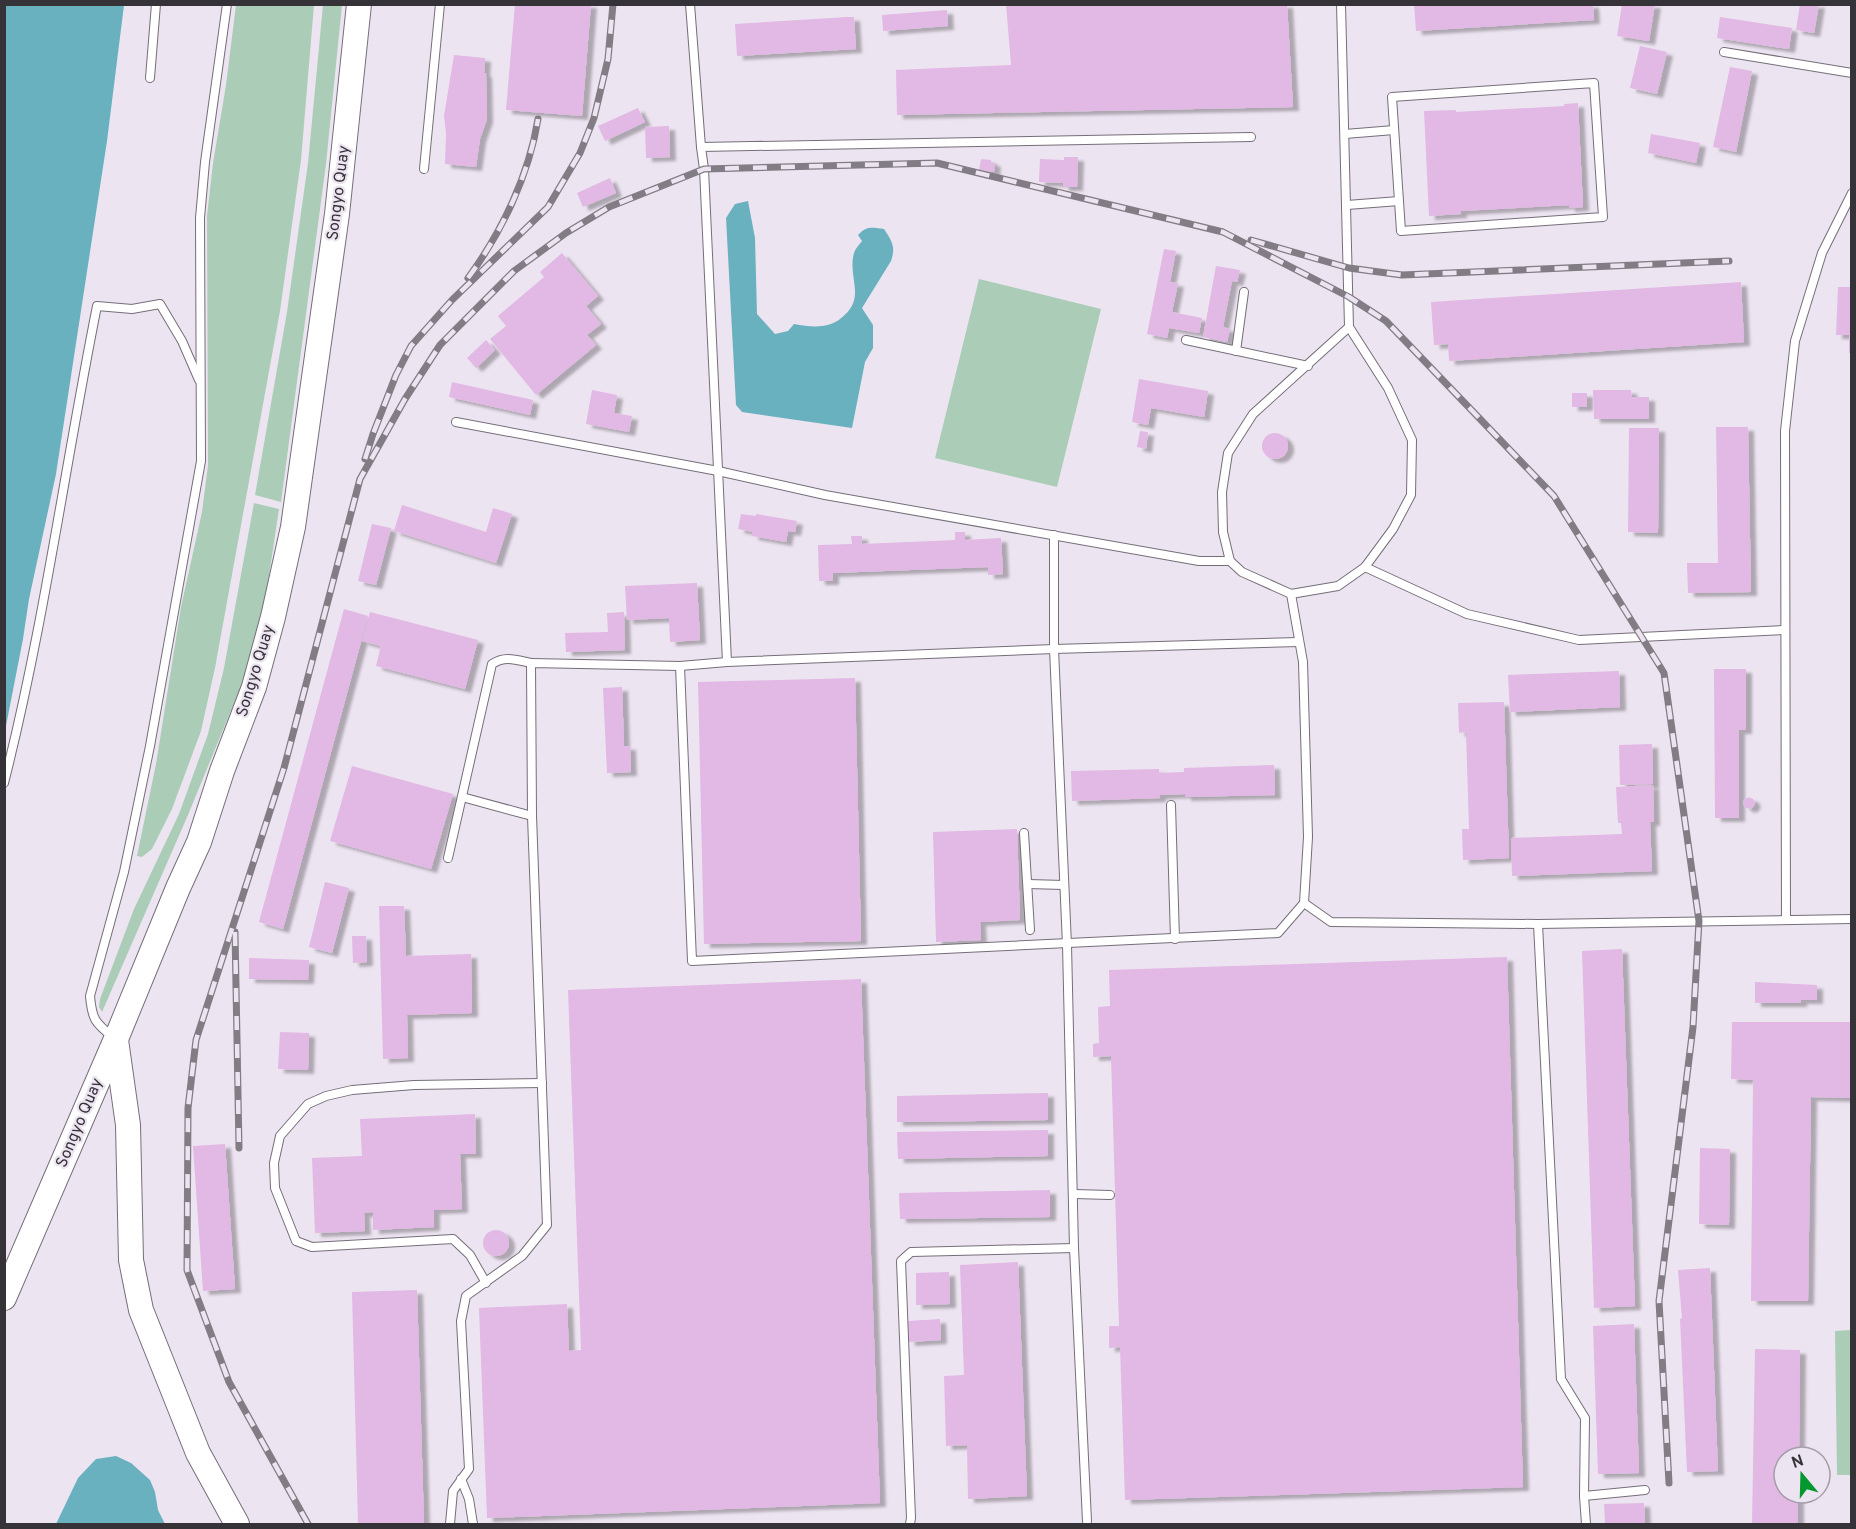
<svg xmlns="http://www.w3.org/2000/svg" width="1856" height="1529" font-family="Overpass,sans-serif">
	<defs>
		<filter id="shadow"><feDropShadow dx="6" dy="4" stdDeviation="1.5" flood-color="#0004"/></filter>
	</defs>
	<rect width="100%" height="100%" fill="#ede4f1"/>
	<g fill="#abcdb8">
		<path d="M236 5H314L301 160 280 311 215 668 201 731 172 809 152 849 142 857 137 856 156 764 181 607 202 512 208 465 207 216 213 163 226 85Z"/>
		<path d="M323 5H342L326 164 281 502 255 495 287 312 308 163Z"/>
		<path d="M979 279 1101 309 1057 487 935 458Z"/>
		<path d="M254 503 279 509 262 622 241 686 188 815 102 1012 99 1007 100 999 134 909 179 814 208 734 224 668Z"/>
		<path d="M1851 1330V1475H1837L1835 1331Z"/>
	</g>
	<g fill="#69b1bf">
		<path d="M5 4 124 5 107 141 56 474 29 599 23 639 5 731Z"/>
		<path d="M748 201 755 238 757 314 775 334 788 331 794 324C811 327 827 329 840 319 868 298 847 279 854 253 855 249 859 245 862 241L858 235C866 226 872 227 884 229 892 241 896 247 891 261L862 308 873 325V348L865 362 852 428 742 412 736 405 726 218 735 204Z"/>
		<path d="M116 1456 131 1463 150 1480 155 1492 158 1510 165 1524H56L78 1478 96 1459Z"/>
	</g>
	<g fill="#e2b8e4" filter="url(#shadow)">
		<path d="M515 4H591L582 116 506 110Z"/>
		<path d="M1006 4H1287L1293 107 897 115 896 70 1011 65Z"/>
		<path d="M1414 4H1593L1594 20 1416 31Z"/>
		<path d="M1622 4H1655L1649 41 1617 36Z"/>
		<path d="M1800 4H1819L1814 33 1796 30Z"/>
		<path d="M947 10 948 26 883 31 882 15Z"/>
		<path d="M847 17H854L856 49 737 56 735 24Z"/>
		<path d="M1720 17 1792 28 1789 49 1717 38Z"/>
		<path d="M1640 46 1667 52 1657 94 1630 88Z"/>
		<path d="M454 55 485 58 484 73H486L487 119 480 139 476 167 445 164 446 133 444 116Z"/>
		<path d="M1730 67 1752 71 1736 152 1713 147Z"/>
		<path d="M1578 103 1583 207 1569 208V205L1461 211V214L1429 216 1424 111 1456 110V112L1564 106V104Z"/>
		<path d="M638 108 645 122 605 141 598 126Z"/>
		<path d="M669 126 670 157 646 158 645 127Z"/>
		<path d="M1651 134 1700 143 1696 163 1648 153Z"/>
		<path d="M1064 157H1078L1077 187H1063V183L1039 182 1040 159 1064 160Z"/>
		<path d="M981 159 991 160V162L995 163 994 172 979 170Z"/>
		<path d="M610 178 616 193 583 207 577 193Z"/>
		<path d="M1164 249 1176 251 1170 282 1178 283 1172 312 1202 318 1199 333 1169 328 1167 338 1147 334Z"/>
		<path d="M562 253 598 296 586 306 601 324 587 335 596 345 536 395 490 339 506 326 498 316 544 277 540 272Z"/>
		<path d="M1216 266 1240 270 1237 282 1232 281 1223 327 1230 329 1227 342 1203 337Z"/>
		<path d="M1741 282 1744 342 1449 361 1448 344 1434 345 1431 302Z"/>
		<path d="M1838 287H1852V353H1849V335H1836Z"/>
		<path d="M486 340 495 350 476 368 467 358Z"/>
		<path d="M1139 379 1208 391 1204 417 1151 408 1148 425 1132 422Z"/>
		<path d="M452 382 533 400 530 415 449 397Z"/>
		<path d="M592 390 617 395 614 413 632 416 629 432 586 424Z"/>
		<path d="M1593 390H1631L1632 397H1649V419H1594Z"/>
		<rect x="1572" y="393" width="15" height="14"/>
		<path d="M1716 427H1748L1751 592 1688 593 1687 563H1718Z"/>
		<path d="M1629 428H1659L1658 533 1628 532Z"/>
		<path d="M1140 431 1148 432 1146 449 1137 447Z"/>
		<circle cx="1275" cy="446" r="13"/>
		<path d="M402 505 486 532 493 508 512 514 496 563 394 531Z"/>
		<path d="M741 514 756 516V514L797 521 795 532 788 531 786 542 752 536 753 532 738 529Z"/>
		<path d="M372 524 391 528 376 585 358 581Z"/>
		<path d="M955 532H965V540L1001 538 1003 574 988 575V567L833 573V581H819L818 545 852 544 851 536H862V544L955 540Z"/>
		<path d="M697 583 700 640 670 642 669 618 627 620 625 586Z"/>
		<path d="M344 609 368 616 283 929 259 922Z"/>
		<path d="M370 612 478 640 465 689 376 666 381 646 362 641Z"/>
		<path d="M624 612 625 650 566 652 565 633 608 632 607 613Z"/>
		<path d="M1714 669H1746V730H1739V818H1715Z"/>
		<path d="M1619 671 1620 707 1510 712 1508 675Z"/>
		<path d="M855 678 861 941 704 944 698 682Z"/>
		<path d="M622 687 624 746H630L631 772 607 773 603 688Z"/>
		<path d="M1504 702 1509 858 1463 860 1462 829H1469L1466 732 1459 733 1458 703Z"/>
		<path d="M1652 744 1653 784 1620 785 1619 745Z"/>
		<path d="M1274 765 1275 795 1185 797V794L1160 795V798L1072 801 1071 771 1159 769V773L1184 772V768Z"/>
		<path d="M352 766 453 794 431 869 330 841Z"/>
		<path d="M1653 785 1654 822H1650L1652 871 1512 876 1511 838 1622 834 1621 823H1618L1616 787Z"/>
		<circle cx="1749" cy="803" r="5.5"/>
		<path d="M1017 829 1020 920 980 922 981 940 936 942 933 832Z"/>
		<path d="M325 882 349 888 332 953 309 947Z"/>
		<path d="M379 906H404L406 956 471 954 472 1013 407 1015 408 1058 383 1059Z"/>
		<path d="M352 936H366L367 962 353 963Z"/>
		<path d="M1622 949 1635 1306 1594 1308 1582 951Z"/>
		<path d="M1507 957 1523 1487 1125 1500 1120 1347 1109 1348V1326H1119L1111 1056 1093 1057V1044L1099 1043 1098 1007 1110 1006 1109 970Z"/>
		<path d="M249 958 309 960 308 980 249 979Z"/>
		<path d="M861 979 880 1503 487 1518 479 1308 567 1304 569 1351 581 1350 568 990Z"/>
		<path d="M1755 982 1817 985V1000H1801V1003H1755Z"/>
		<path d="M1732 1022H1852V1098L1811 1097 1808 1301H1751L1753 1080 1731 1079Z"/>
		<path d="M280 1032 309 1033 308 1070 278 1069Z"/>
		<path d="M1048 1093V1120L897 1122V1096Z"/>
		<path d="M475 1114 476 1154H460L462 1209 434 1210V1227L373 1230V1212L364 1213 365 1231 315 1233 312 1158 362 1156 360 1119Z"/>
		<path d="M1048 1130V1156L898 1159 897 1132Z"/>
		<path d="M225 1144 235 1289 203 1291 193 1146Z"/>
		<path d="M1700 1148 1730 1149 1729 1225 1699 1224Z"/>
		<path d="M1050 1190V1217L900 1219 899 1193Z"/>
		<circle cx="496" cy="1243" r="13"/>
		<path d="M1018 1262 1027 1496 968 1499 967 1445 946 1446 944 1376 964 1375 960 1265Z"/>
		<path d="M1710 1268 1718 1471 1687 1472 1680 1319 1682 1318 1678 1270Z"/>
		<path d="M949 1272 950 1304 916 1305V1273Z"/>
		<path d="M417 1290 424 1524H358L352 1292Z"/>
		<path d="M940 1319 941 1340 909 1342 908 1321Z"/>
		<path d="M1634 1324 1639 1473 1598 1474 1593 1326Z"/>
		<path d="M1755 1349 1800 1350 1799 1457H1784V1493H1798V1524H1752Z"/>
		<path d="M1644 1503 1645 1524H1605L1604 1504Z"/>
	</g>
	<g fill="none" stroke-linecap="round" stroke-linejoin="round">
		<defs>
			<g id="service">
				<path d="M690 4 701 147"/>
				<path d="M1341 4 1349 327 1388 388 1412 440 1411 495 1393 529 1365 567 1338 586 1291 594 1242 572 1230 561 1223 532 1222 492 1228 453 1253 414 1349 327"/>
				<path d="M1724 52 1852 73"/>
				<path d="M150 78 156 4"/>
				<path d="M1594 83 1603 217 1401 231 1392 97Z"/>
				<path d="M1345 134 1394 130"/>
				<path d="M424 169 440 4"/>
				<path d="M1347 205 1399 201"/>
				<path d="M1186 340 1308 366"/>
				<path d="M1236 351 1244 292"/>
				<path d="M456 422 718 471 825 495 1199 561H1230"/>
				<path d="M1054 535V649L1299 642"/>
				<path d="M1365 567 1467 614 1579 640 1784 630"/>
				<path d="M727 662 704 169 701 147 1251 137"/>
				<path d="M680 666 692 961 1278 933 1304 903 1308 837 1303 662 1291 594"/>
				<path d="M4 783C44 626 65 465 97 306L132 309 160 304 182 341 199 380"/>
				<path d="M462 797 532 816"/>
				<path d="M1171 805 1175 939"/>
				<path d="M1024 833 1030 930"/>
				<path d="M448 858 492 664C505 655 517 660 531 663"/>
				<path d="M1028 884 1064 885"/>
				<path d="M1304 903 1331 922 1538 924 1852 919"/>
				<path d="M1786 920 1785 431 1795 341 1822 253 1852 193"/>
				<path d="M1538 924 1561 1379 1585 1418 1584 1496 1586 1524"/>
				<path d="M113 1037C95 1023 92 1019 90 996L124 872 150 746 201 461 200 218 205 162 227 4"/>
				<path d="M1074 1194 1110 1195"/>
				<path d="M486 1283 470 1255 453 1239 312 1247 296 1241 275 1188 274 1163 280 1136 308 1104 326 1096 352 1090 414 1085 542 1083"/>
				<path d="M461 1479 469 1499 473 1524"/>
				<path d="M1584 1496 1645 1490"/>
				<path d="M450 1524 453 1491 469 1469 461 1321 466 1296 522 1256 547 1225 532 816 531 663 680 666 727 662 1054 649 1067 945 1074 1248 1087 1521"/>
				<path d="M910 1524 911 1518 901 1261 911 1252 1074 1248"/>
			</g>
			<g id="secondary">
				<path d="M116 1040 128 1125 131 1260 141 1310 198 1453 237 1524"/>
				<path d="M4 1298 116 1039 178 888 199 842 222 771 254 687 273 617 293 527 337 214 359 4"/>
			</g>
		</defs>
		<use href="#service" stroke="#756e79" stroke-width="10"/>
		<use href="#secondary" stroke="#756e79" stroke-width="26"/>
		<use href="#service" stroke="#fff" stroke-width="8"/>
		<use href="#secondary" stroke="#fff" stroke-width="24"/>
		<defs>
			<g id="rail">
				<path d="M1251 240 1349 268 1402 275 1729 261"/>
				<path d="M468 278C502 232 529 175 538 119"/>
				<path d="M365 459 373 434 396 375 411 346 452 300 548 207 580 153 594 118 608 59 613 4"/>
				<path d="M235 932 239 1148"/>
				<path d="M308 1524 229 1382 187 1270 188 1108 196 1040 284 768 360 479 405 399 440 345 514 271 566 233 609 207 704 169 937 163 1223 232 1349 297 1386 321 1554 496 1664 673 1699 921 1693 1027 1659 1301 1669 1483"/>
			</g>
		</defs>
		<use href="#rail" stroke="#827c84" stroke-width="7"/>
		<use href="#rail" stroke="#ede4f1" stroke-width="4.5" stroke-dasharray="14" stroke-linecap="butt"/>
	</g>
	<g text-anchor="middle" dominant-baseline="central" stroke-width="4.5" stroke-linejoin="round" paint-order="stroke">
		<g font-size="16" fill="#363338" stroke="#ede4f1">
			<text transform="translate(339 193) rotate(-83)">Songyo Quay</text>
			<text transform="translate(256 671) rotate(-73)">Songyo Quay</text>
			<text transform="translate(80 1123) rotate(-67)">Songyo Quay</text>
		</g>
	</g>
	<rect width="1856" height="1529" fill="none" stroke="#363338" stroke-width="12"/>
	<g transform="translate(1802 1475) rotate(341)"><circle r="28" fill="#ede4f1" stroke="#a49da7" stroke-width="1.5"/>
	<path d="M0-4.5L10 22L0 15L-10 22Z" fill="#05982f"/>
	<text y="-9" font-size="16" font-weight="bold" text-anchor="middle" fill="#363338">N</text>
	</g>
</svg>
